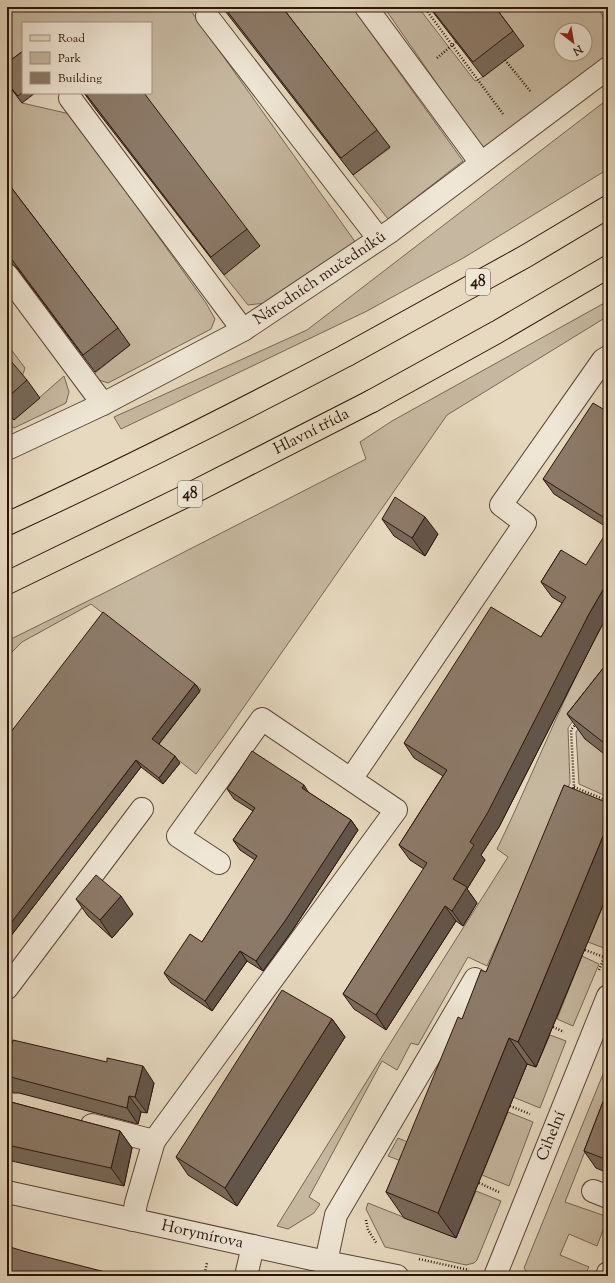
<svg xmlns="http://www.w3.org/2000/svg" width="615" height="1283" font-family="'Sorts Mill Goudy',serif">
	<rect width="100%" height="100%" fill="#e6d9bf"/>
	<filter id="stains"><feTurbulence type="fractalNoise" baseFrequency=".005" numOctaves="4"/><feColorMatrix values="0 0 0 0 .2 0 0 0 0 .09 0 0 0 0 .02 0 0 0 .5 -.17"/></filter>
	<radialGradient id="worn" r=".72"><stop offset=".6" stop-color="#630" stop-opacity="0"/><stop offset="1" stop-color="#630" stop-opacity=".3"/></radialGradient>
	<g fill="#c6b8a0" stroke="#786656" fill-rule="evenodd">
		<path d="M7 7H196L191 11 356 243 274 302 248 305 224 275 259 246 143 93H151V23H23V61L7 73Z"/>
		<path d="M280 7H352L463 161 388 219 353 175 390 148Z"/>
		<path d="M384 7H418L475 81 483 77 523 46 493 7H598L608 27V55L482 149ZM561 30H585V54H561Z"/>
		<path d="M7 83 22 103 70 114 206 303 215 319 211 329 108 383 96 379 95 373 130 345 7 183Z"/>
		<path d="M608 99V169L465 257 367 311 121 429 114 417 307 330Z"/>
		<path d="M608 301V316L447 415 223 737 196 774 158 744 201 689 91 604 22 642 7 657V641L104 593 366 459 360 442 392 421Z"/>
		<path d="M7 344 25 368 22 377 7 391Z"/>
		<path d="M64 376 69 392 66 403 14 428 7 424V412L14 420Z"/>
		<path d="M608 615V673L568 728 570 783 487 966 468 957 418 1045 411 1043 397 1070 382 1061 309 1197 320 1204 314 1213 288 1229 277 1226 396 1034 508 857 497 849C535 771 565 690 608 615Z"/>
		<path d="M608 688V797L579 784 576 732Z"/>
		<path d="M608 894V939L604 948 588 942Z"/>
		<path d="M582 956 599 964 573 1026 557 1019Z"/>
		<path d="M550 1035 566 1041 540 1108 513 1097 527 1064 536 1067Z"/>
		<path d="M608 1062V1093L565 1202 608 1217 597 1246 569 1234 560 1255 589 1267 584 1276H530L524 1268Z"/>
		<path d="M508 1112 533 1122 509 1186 482 1175Z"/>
		<path d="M398 1138 424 1149 417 1167 388 1156Z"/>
		<path d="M476 1191 501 1201 477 1260 474 1263 466 1265 385 1247 366 1209 368 1203 456 1238Z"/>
	</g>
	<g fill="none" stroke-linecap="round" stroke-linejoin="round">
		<defs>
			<g id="minor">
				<path d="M366 7 481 163"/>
				<path d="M207 16 379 239"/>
				<path d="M70 98 243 330"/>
				<path d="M7 275 103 404"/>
				<path id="s1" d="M7 449 103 404 243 330 391 231 608 68"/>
				<path d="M351 779 525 523 501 505 603 360 608 357"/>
				<path d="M7 988 142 809"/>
				<path d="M92 1125 154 1141"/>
				<path d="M593 1191 608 1197"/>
				<path id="s2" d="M7 1192 326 1262 397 1276"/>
				<path d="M133 1220 136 1203 154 1141 396 810 262 719 178 836 219 863"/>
				<path d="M326 1262 336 1215 475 979"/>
				<path d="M246 1276 253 1246"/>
				<path id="s3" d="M495 1276 608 996"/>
				<path d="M607 1276 608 1273"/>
			</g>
			<g id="major">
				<path d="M347 355 526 256 608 207"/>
				<path d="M372 401 497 332 608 267"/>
			</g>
			<g id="highway">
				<path d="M7 524C122 471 235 414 347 355"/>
				<path id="s4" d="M7 583 188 495 372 401"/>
			</g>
		</defs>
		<use href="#minor" stroke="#5a4538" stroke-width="24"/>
		<use href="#major" stroke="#2b140b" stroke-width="24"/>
		<use href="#highway" stroke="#2b140b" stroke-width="24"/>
		<g stroke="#2b140b" stroke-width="2.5" stroke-dasharray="1 2" stroke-linecap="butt">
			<path d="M424 7 503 114"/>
			<path d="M437 58 456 42"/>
			<path d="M505 60 531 92"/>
			<path d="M574 787 608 801"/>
			<path d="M572 791 574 787 571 730 577 722"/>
			<path d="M585 950 604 957"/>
			<path d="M599 970 608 948"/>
			<path d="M553 1027 564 1032"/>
			<path d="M510 1106 530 1114"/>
			<path d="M479 1183 499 1192"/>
			<path d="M366 1220 368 1230 377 1244"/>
			<path d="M419 1259 469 1270"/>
			<path d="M204 1276 207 1263"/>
		</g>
		<use href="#minor" stroke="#efe6d5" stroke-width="22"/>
		<use href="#major" stroke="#e6d9bf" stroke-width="22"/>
		<use href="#highway" stroke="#e6d9bf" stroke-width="22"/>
	</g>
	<g fill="#78695a" stroke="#2b140b">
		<path d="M222 7H282L377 130 390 147 353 175Z"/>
		<path d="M429 7H495L513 31 524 46 483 77Z"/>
		<path d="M23 51V93H35L22 103 7 83V63Z"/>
		<path d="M84 93 247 229 260 246 224 275 94 107Z"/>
		<path d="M7 182 118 328 130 345 95 372 17 268 12 264 7 257Z"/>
		<path d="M7 362 27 380 40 398 14 420 7 412Z"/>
		<path d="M608 412V528L554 494 543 479Z"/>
		<path d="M382 519 438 534 425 556 394 536Z"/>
		<path d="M561 550 600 629 499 827 481 855 485 860 467 889 477 903 463 926 456 921 386 1030 354 1009 343 994 424 869 410 860 399 845 443 776 414 758 404 743 541 637 562 603 552 597 541 582Z"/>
		<path d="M608 662V757L585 739 567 714Z"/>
		<path d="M195 684 200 691 159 744 180 763 163 784 141 767 7 941V737Z"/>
		<path d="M227 789 308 792 351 820 358 830 292 931 263 971 247 961 212 1011 171 983 164 973 202 942 255 860 240 850 233 840 253 811 234 799Z"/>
		<path d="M608 803V893L536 1067 527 1064 456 1238 404 1218 386 1192 462 1019 486 972Z"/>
		<path d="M76 899 133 914 112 938 88 916Z"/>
		<path d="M332 1019 345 1037 237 1206 188 1175 176 1157Z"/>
		<path d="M7 1063 154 1083 147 1113 141 1112 138 1124 19 1093H13L7 1084Z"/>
		<path d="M608 1089V1173L596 1168 584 1151Z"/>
		<path d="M7 1101 120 1131 132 1148 124 1186 7 1160Z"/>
	</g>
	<g fill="#62554a" stroke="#2b140b">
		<path d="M425 517 438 534 425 556 412 538Z"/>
		<path d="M608 581V615L600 629 499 827 481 855 485 860 467 889 477 903 463 926 452 911 453 879 470 842 589 614Z"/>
		<path d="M195 684 200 691 157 746 152 739Z"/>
		<path d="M175 756 180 763 163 784 159 778Z"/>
		<path d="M136 760 141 767 7 941V928Z"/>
		<path d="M304 785 310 795 302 788Z"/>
		<path d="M351 820 358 830 292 931 263 971 256 961Z"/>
		<path d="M608 824V893L536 1067 518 1042Z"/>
		<path d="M121 896 133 914 112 938 100 920Z"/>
		<path d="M445 906 456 921 386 1030 376 1015Z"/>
		<path d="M240 951 247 961 212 1011 205 1001Z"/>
		<path d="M332 1019 345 1037 237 1206 225 1188Z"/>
		<path d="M509 1038 527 1064 456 1238 438 1213Z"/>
		<path d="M143 1066 154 1083 147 1113 135 1097Z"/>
		<path d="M129 1096 141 1112 138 1124 127 1108Z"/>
		<path d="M120 1131 132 1148 124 1186 111 1168Z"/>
	</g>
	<g fill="#8c7a69" stroke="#2b140b">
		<path d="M224 7H282L377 130 341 158Z"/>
		<path d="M430 7H495L513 31 473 62Z"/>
		<path d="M23 51V92L18 96 7 83V63Z"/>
		<path d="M85 93H144L247 229 211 257Z"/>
		<path d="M7 182 118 328 83 355 7 253Z"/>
		<path d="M10 360 27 380 7 398V362Z"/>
		<path d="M593 403 608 412V441L606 445 608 446V520L543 479Z"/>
		<path d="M395 497 425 517 412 538 382 519Z"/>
		<path d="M608 530V581L589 614 488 812 470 842 474 845 453 879 467 887 452 911 445 906 376 1015 343 994 427 863 399 845 447 770 404 743 491 607 541 637 566 597 541 582 561 550 586 565Z"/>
		<path d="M103 612 195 684 152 739 175 756 159 778 136 760 7 928V737Z"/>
		<path d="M608 662V746L567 714Z"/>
		<path d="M252 751 304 785 302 788 351 820 285 921 256 961 240 951 205 1001 164 973 190 934 202 942 257 856 233 840 255 808 227 789Z"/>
		<path d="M564 785 608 803V824L518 1042 509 1038 438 1213 386 1192 458 1017 462 1019 481 970 486 972Z"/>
		<path d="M96 875 121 896 100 920 76 899Z"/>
		<path d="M282 990 332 1019 225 1188 176 1157Z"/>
		<path d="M13 1040 107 1062V1058L143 1066 135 1097 129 1096 127 1108 7 1076V1063Z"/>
		<path d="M608 1089V1160L584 1151Z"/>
		<path d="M7 1101 120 1131 111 1168 7 1145Z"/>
		<path d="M7 1246 23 1251 121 1276H7Z"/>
	</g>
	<g text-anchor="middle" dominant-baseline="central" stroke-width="4" stroke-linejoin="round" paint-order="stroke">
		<g fill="#efe6d5" stroke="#665348" stroke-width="1">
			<rect x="466" y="269" width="24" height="26" rx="3"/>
			<rect x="178" y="481" width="24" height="26" rx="3"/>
		</g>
		<g font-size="15" font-weight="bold" fill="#2b140b">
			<text x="478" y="282">48</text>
			<text x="190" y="494">48</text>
		</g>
		<g font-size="16" fill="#2b140b" stroke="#efe6d5">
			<text stroke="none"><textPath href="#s1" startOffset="357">Národních mučedníků</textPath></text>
			<text stroke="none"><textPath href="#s4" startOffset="340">Hlavní třída</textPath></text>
			<text stroke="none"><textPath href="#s3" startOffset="151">Cihelní</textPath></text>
			<text stroke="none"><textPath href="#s2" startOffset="200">Horymírova</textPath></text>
		</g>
	</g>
	<rect width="615" height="1283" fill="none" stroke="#e6d9bf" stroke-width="24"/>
	<rect x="8" y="8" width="599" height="1267" fill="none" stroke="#2b140b" stroke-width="2"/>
	<rect x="12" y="12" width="591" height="1259" fill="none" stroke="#2b140b"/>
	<rect x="22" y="22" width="130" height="72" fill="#efe6d5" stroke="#a19284"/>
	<rect x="30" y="35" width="20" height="6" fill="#e6d9bf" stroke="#a19284"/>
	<text x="58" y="42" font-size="12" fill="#2b140b">Road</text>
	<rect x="30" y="52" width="20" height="12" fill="#c6b8a0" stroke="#a19284"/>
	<text x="58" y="62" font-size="12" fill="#2b140b">Park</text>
	<rect x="30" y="72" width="20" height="12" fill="#8c7a69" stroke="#a19284"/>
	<text x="58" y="82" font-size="12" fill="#2b140b">Building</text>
	<g transform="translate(573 42) rotate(149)"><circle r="19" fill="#efe6d5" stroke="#a19284"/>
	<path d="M0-3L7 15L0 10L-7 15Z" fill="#8f2418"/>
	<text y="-6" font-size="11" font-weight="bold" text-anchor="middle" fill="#2b140b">N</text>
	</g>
	<rect width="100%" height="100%" filter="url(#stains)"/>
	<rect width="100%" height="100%" fill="url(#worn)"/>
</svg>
